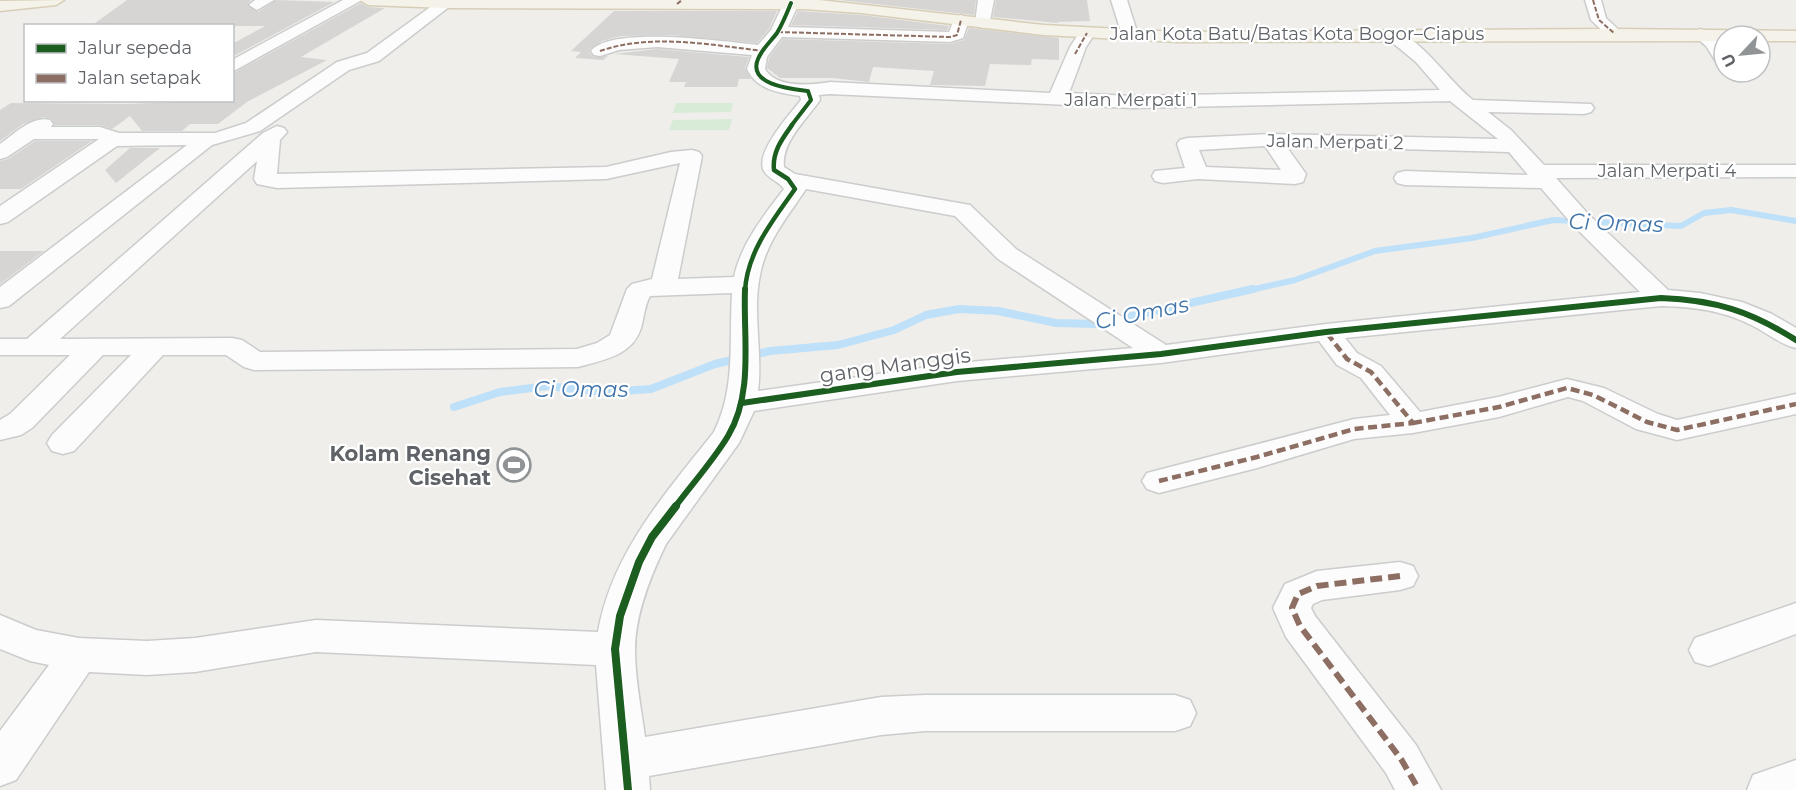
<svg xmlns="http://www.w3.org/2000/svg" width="1796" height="790" font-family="Montserrat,sans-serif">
	<rect width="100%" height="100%" fill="#efeeea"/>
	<g fill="#d8ebd6">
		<path d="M676 103H733L731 112 673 113Z"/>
		<path d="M732 119 729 130H669L673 120Z"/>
	</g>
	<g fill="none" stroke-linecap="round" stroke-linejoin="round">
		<path stroke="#bfe0f9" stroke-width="6" d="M1246 291 1295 280 1375 251 1472 238 1553 220 1681 226 1704 213 1731 210 1796 221"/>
		<path stroke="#bfe0f9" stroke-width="8" d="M454 407 500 392 547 386 605 392 651 389 715 364 770 351 838 345 894 330 926 315 959 309 998 311 1056 323 1096 324 1253 289"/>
	</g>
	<g fill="#d6d5d3">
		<path d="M127 0H251L247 5 258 12 276 0 334 2 232 57V44L265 26H91Z"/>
		<path d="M839 0H976L974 15Z"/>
		<path d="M996 0H1087L1090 21 1058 22V23L993 17Z"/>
		<path d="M361 3 368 7 385 8 301 57 327 60 247 102 218 124H190L182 131H142L130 116 112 129 100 125H55L52 119 43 117 23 124 0 141V110L11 103 127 104 232 100V74Z"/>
		<path d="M614 11H777L769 29 757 43 671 35 621 36 602 41 590 49 589 52 594 57 608 56 603 60 575 58 581 52 571 51Z"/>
		<path d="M798 11 861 15 949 26 947 30 791 25Z"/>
		<path d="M969 28 1059 38V60L1032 59 1031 65 990 64 985 86 930 85 934 71 873 67 869 82 833 78H780L767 68 769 58 783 39 950 44 964 40Z"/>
		<path d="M657 49 749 57 745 68 751 79H739L737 87H684L686 82H669L679 59 614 54Z"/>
		<path d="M35 141H92L21 189H0V161L8 159Z"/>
		<path d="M130 148H160L116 183 105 170Z"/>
		<path d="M0 251H44L0 284Z"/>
	</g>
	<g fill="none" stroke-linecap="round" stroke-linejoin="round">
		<defs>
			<g id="minor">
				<path d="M255 0H274L257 10 249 5Z"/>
				<path d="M343 0H362L232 72V60Z"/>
				<path d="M440 0H452L454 3 379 61 349 70 260 131 212 145 9 306 0 308V287L187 145 117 146 8 222 0 224V206L99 139H34L7 157 0 159V144C14 134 33 115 50 120L53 124 51 127H100L119 133H215L246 123 337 62 367 53Z"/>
				<path d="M785 0H797L799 3 788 27 949 32 955 17 961 15 969 20 963 38 950 42 782 37 767 57 765 69C777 89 811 85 830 82L1050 93 1070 47 1081 30 1087 28 1095 33 1086 47 1069 93 1132 96 1440 90 1416 62 1388 39 1386 36 1394 31C1422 38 1449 82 1473 100L1591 104 1594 108 1591 112 1584 114 1488 112 1511 130 1544 165H1796V177L1556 178 1588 214 1668 290 1700 293 1742 302 1772 314 1796 328V348C1779 344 1766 332 1751 325 1722 310 1693 307 1661 306L1345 338 1357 353 1381 366 1420 412 1498 397 1567 379 1604 388 1658 414 1677 420 1796 394V414L1677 440 1636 429 1583 401 1568 397 1499 417 1413 433 1354 439 1257 468 1159 493 1147 489 1142 481 1147 473 1354 419 1390 415 1361 378 1337 365 1319 341 1161 363 957 381 754 411 739 443 666 544C651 575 635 614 635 650 635 678 641 708 645 737L881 697 925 695H1175L1190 700 1196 713 1190 726 1175 731H925L881 735 649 776 650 790H606L596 665 316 652 195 672 147 675 89 672 16 780 0 786V731L49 665 30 661 0 649V615L36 630 79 638 147 641 195 638 316 620 598 632C612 552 666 493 714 432 736 388 729 341 732 293L650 296C645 305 644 317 641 328 632 356 603 360 578 367L254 370 244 367 226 355H163L74 451 63 454 52 451 47 443 52 435 131 355H103L32 428 21 435 0 440V420L10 414 70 355H0V339H27L263 133 277 126 284 128 287 132 280 140 277 174 606 167 671 152 692 150 699 152 702 156 678 279 734 277C741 244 764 215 784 189 779 181 766 178 763 169 757 150 790 114 801 100L800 96C779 93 757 90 747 69L752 55 657 47 619 50 600 56 594 55 591 51C611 25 727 42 758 45L771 30ZM830 94 1132 108 1450 101 1498 139 1271 134 1187 138 1180 140 1177 144 1185 168 1155 171 1152 176 1155 181 1163 183 1198 179 1295 184 1303 182 1306 174 1286 146 1509 152 1528 175 1405 171 1397 173 1394 178 1397 183 1405 185 1541 188 1572 224 1640 292 1326 324 1166 345 1016 249 970 205 795 174 784 167C781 142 807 119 820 100L819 95ZM1265 146 1281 170 1206 167 1199 150ZM257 161 254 179 257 184 277 188 606 179 680 163 652 279 632 284 627 289 610 335 597 343 577 349 260 352 242 340 232 338 60 339ZM806 189 955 216 998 259 1133 348 957 363 758 391C763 353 752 313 760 275 766 242 788 216 806 189Z"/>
				<path d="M978 0H994L989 26 983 28 975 23Z"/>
				<path d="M1111 0H1127L1138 35 1136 38 1130 40 1122 35Z"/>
				<path d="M1585 0H1601L1606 18 1623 34 1621 37H1609L1591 20Z"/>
				<path d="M1700 29C1720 34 1724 48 1724 66L1718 65 1706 46 1692 34Z"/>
				<path d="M1400 562 1413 566 1418 576 1413 586 1400 590 1322 600 1313 604 1311 608 1315 616 1416 745 1441 790H1395L1386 773 1286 637 1273 608 1285 584 1317 571Z"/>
				<path d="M1796 603V634L1709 666 1695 662 1689 650 1695 638Z"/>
				<path d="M1796 760V790H1747L1753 775Z"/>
			</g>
			<g id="major">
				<path d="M64 0 56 5 0 11V1Z"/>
				<path d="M360 0H819L1044 25 1178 32 1615 29 1796 31V41H1760V36H1724V41L1178 42 1044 35 861 13 804 9 446 8 368 5Z"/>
			</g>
		</defs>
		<use href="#minor" stroke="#cbcccc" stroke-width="3"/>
		<use href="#major" stroke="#d7ceb8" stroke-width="3"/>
		<use href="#minor" fill="#fdfcfc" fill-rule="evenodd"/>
		<use href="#major" fill="#f4f2e9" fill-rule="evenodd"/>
		<g stroke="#8d6e63" stroke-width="2" stroke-dasharray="5 2" stroke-linecap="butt">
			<path d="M1593 0 1599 20 1615 34"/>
			<path d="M677 4 682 0"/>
			<path d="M778 32 950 37 957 35 961 20"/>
			<path d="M600 51C652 33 710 45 764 51"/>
			<path d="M1075 54 1087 33"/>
		</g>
		<g stroke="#8d6e63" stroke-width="4.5" stroke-dasharray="9 4.5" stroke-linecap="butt">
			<path d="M1413 423 1499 407 1567 388 1593 395 1647 422 1677 430 1796 404"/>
			<path d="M1159 481 1257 457 1354 429 1413 423 1371 372 1347 359 1326 332"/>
		</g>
		<path stroke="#8d6e63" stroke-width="6" stroke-dasharray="12 6" stroke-linecap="butt" d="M1400 576 1317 586 1298 594 1292 608 1300 626 1401 759 1419 790"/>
		<defs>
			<path id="cycleway-far3" d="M791 126 811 100 808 91C792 89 747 85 758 59 762 49 771 41 777 33 783 23 787 13 791 3"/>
			<path id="cycleway-far2" d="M745 291C747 252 773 220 795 189L788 179 774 170C772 152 782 139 792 125"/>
			<g id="cycleway-far1">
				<path d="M742 403 957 372 1161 354 1326 332 1661 298C1715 300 1750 311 1796 340"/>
				<path d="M675 507C692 484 713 461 728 436 754 393 743 337 745 289"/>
			</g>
			<path id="cycleway" d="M628 790 615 649 620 616 639 562 652 537 676 506"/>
		</defs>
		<use href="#cycleway-far3" stroke="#fff" stroke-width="6"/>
		<use href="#cycleway-far2" stroke="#fff" stroke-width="8"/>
		<use href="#cycleway-far1" stroke="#fff" stroke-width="10"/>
		<use href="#cycleway" stroke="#fff" stroke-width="11"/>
		<use href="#cycleway-far3" stroke="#1b5e20" stroke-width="4"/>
		<use href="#cycleway-far2" stroke="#1b5e20" stroke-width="4.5"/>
		<use href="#cycleway-far1" stroke="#1b5e20" stroke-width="6"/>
		<use href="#cycleway" stroke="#1b5e20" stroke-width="8"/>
	</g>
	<defs>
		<symbol id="stadium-ring" viewBox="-11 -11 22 22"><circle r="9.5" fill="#fff" stroke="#919496" stroke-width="1.5"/><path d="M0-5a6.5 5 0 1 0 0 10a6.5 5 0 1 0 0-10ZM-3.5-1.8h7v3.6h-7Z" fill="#919496"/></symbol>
	</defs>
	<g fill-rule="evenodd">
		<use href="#stadium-ring" x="495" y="446" width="38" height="38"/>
	</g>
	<g text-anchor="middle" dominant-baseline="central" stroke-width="4.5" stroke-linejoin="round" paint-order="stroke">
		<g font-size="18" fill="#5f6368" stroke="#fff">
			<text x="1297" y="34">Jalan Kota Batu/Batas Kota Bogor–Ciapus</text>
			<text x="1131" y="100">Jalan Merpati 1</text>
			<text transform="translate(1335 142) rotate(1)">Jalan Merpati 2</text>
			<text x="1667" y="171">Jalan Merpati 4</text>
		</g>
		<g font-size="21" fill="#5f6368" stroke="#fff">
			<text transform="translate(895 365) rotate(-8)">gang Manggis</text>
		</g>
		<g font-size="21" font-weight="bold" fill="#5f6368" stroke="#fff" text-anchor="end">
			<text x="491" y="453">Kolam Renang<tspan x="491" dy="24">Cisehat</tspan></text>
		</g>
		<g font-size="22" font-style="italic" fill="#4174aa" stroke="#fff">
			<text transform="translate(1616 223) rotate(2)">Ci Omas</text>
			<text transform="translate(1142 313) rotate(-11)">Ci Omas</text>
			<text x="581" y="389">Ci Omas</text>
		</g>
	</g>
	<rect x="24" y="24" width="210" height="78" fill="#ffffff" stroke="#bfc1c3" stroke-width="1.5"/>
	<rect x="36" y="44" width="30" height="9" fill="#1b5e20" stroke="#bfc1c3" stroke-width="1.5"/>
	<text x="78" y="54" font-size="18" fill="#5f6368">Jalur sepeda</text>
	<rect x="36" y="74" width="30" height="9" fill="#8d6e63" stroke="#bfc1c3" stroke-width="1.5"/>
	<text x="78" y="84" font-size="18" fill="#5f6368">Jalan setapak</text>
	<g transform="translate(1742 54) rotate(244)"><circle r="28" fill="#ffffff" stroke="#bfc1c3" stroke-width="1.5"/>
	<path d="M0-4.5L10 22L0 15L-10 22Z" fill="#919496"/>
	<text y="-9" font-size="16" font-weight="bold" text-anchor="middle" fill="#5f6368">U</text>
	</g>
</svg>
